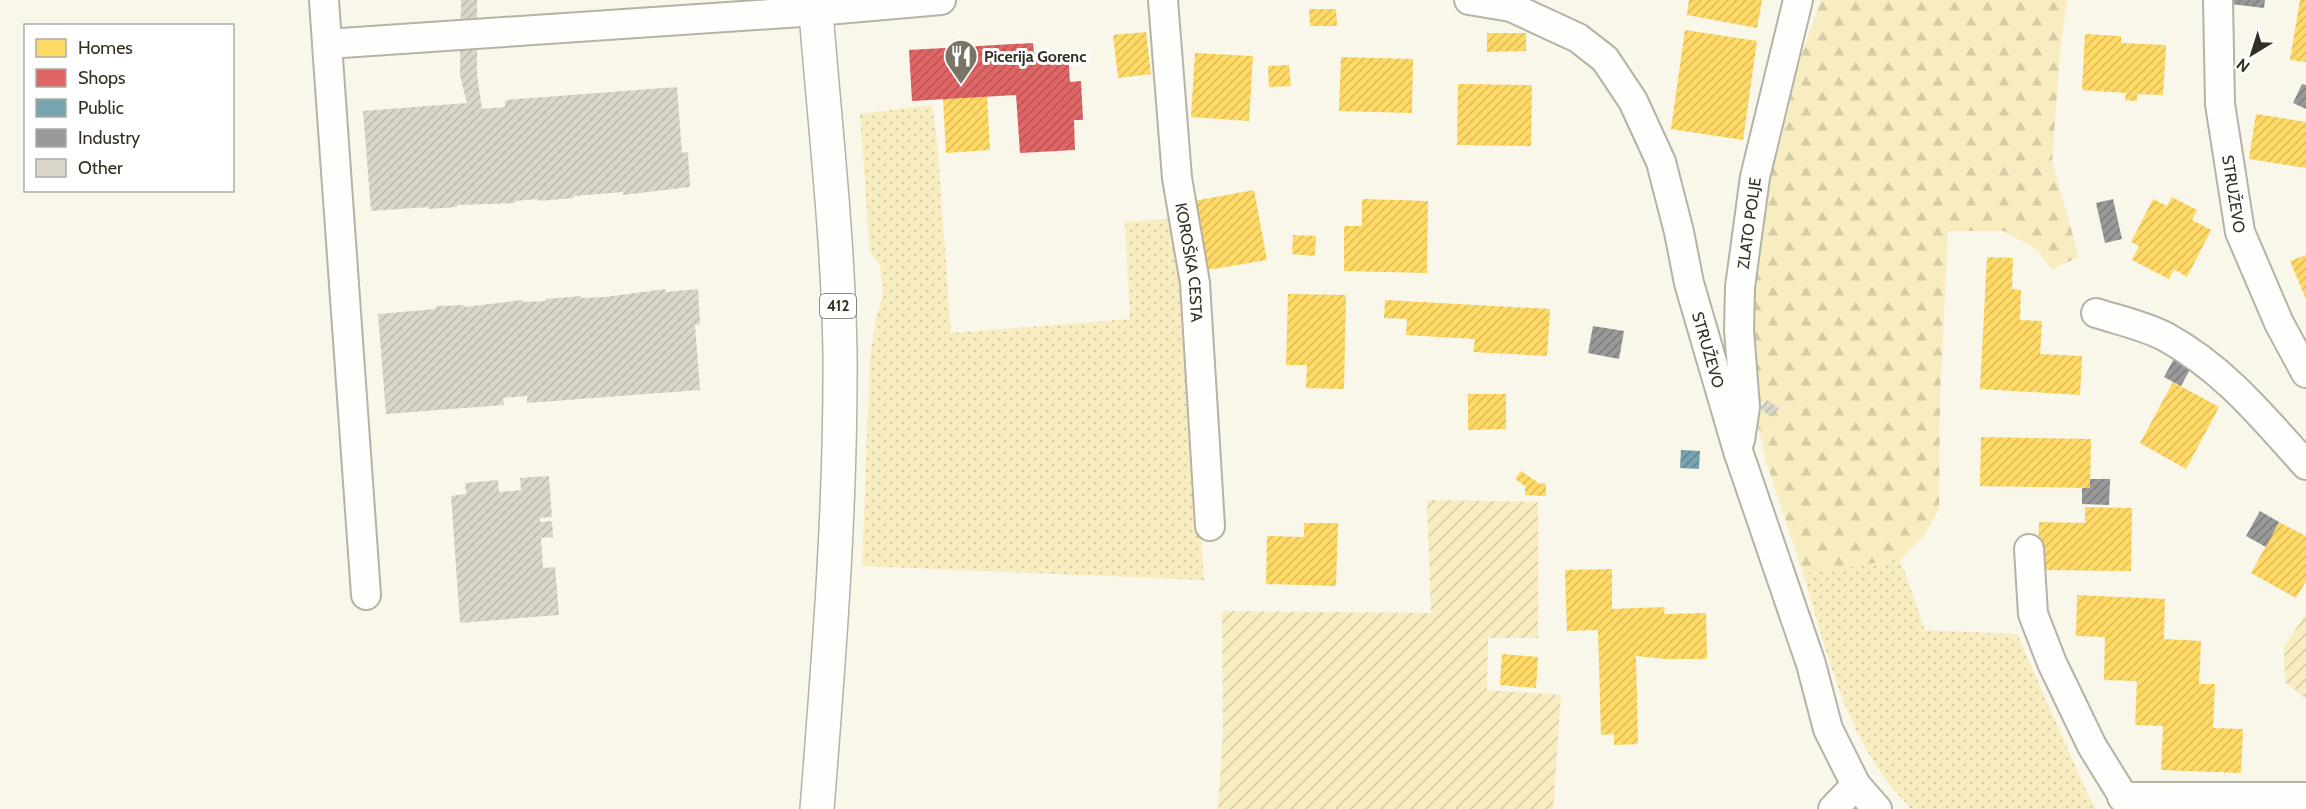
<svg xmlns="http://www.w3.org/2000/svg" width="2306" height="809" font-family="Cabin,sans-serif">
	<defs>
		<pattern id="grass-dots" width="8" height="8" patternUnits="userSpaceOnUse" patternTransform="scale(1.5)"><rect width="8" height="8" fill="#f8edc0"/><path d="M2 2h.1M6 6h.1" fill="none" stroke="#d5cca5" stroke-width="1.8" stroke-linecap="round"/></pattern>
		<pattern id="forest-firs" width="22" height="20" patternUnits="userSpaceOnUse" patternTransform="scale(1.5)"><rect width="22" height="20" fill="#f8edc0"/><path d="M5 1l3.5 6h-7zM16 11l3.5 6h-7z" fill="#d5cca5"/></pattern>
		<pattern id="garden-furrows" width="10" height="10" patternUnits="userSpaceOnUse" patternTransform="scale(1.5)"><rect width="10" height="10" fill="#f8edc0"/><path d="M-1 1l2-2M0 10L10 0M9 11l2-2" fill="none" stroke="#d5cca5"/></pattern>
		<pattern id="homes-hatch" width="6" height="6" patternUnits="userSpaceOnUse" patternTransform="scale(1.5)"><rect width="6" height="6" fill="#ffd966"/><path d="M-1 1l2-2M0 6l6-6M5 7l2-2" fill="none" stroke="#dbbb58"/></pattern>
		<pattern id="shops-hatch" width="6" height="6" patternUnits="userSpaceOnUse" patternTransform="scale(1.5)"><rect width="6" height="6" fill="#e06666"/><path d="M-1 1l2-2M0 6l6-6M5 7l2-2" fill="none" stroke="#b65454"/></pattern>
		<pattern id="public-hatch" width="6" height="6" patternUnits="userSpaceOnUse" patternTransform="scale(1.5)"><rect width="6" height="6" fill="#76a5af"/><path d="M-1 1l2-2M0 6l6-6M5 7l2-2" fill="none" stroke="#61878e"/></pattern>
		<pattern id="industry-hatch" width="6" height="6" patternUnits="userSpaceOnUse" patternTransform="scale(1.5)"><rect width="6" height="6" fill="#999"/><path d="M-1 1l2-2M0 6l6-6M5 7l2-2" fill="none" stroke="#7d7d7c"/></pattern>
		<pattern id="building-hatch" width="6" height="6" patternUnits="userSpaceOnUse" patternTransform="scale(1.5)"><rect width="6" height="6" fill="#dad7ca"/><path d="M-1 1l2-2M0 6l6-6M5 7l2-2" fill="none" stroke="#bcb9ad"/></pattern>
	</defs>
	<rect width="100%" height="100%" fill="#f9f6ea"/>
	<g fill="url(#grass-dots)">
		<path d="M932 105 937 140 951 333 1130 319 1125 222 1169 219 1174 232 1185 312 1204 580 862 566 870 358 876 318 883 295 880 264 870 252 860 114Z"/>
		<path d="M1900 559 1925 630 2017 634 2089 797 2096 809H1911C1898 794 1884 779 1874 762 1838 706 1823 637 1803 574Z"/>
	</g>
	<path fill="url(#forest-firs)" d="M1821 0H2067L2060 54 2052 161 2079 257 2052 269 2036 249 2004 231H1948L1940 396 1939 510 1923 537 1900 559 1803 574 1766 461 1756 416 1750 324 1774 147 1796 70Z"/>
	<g fill="url(#garden-furrows)">
		<path d="M1427 500 1538 502V638H1488L1487 690 1561 695 1553 809H1218L1223 733 1222 611 1431 613Z"/>
		<path d="M2306 614V699L2285 682 2284 647Z"/>
	</g>
	<g fill="url(#homes-hatch)">
		<path d="M1689 0H1762L1757 28 1687 15Z"/>
		<path d="M2300 0H2306V62L2290 60Z"/>
		<path d="M1309 9H1336L1337 26H1310Z"/>
		<path d="M1685 30 1757 41 1743 140 1671 129Z"/>
		<path d="M1146 32 1151 74 1118 78 1113 35Z"/>
		<path d="M1487 33H1526V51L1487 52Z"/>
		<path d="M2085 34 2121 36V43L2166 45 2163 95 2137 94V101L2125 100 2126 93 2082 90Z"/>
		<path d="M1195 53 1253 56 1249 121 1191 117Z"/>
		<path d="M1341 57 1413 59 1412 113 1339 111Z"/>
		<path d="M1289 65 1291 86 1269 87 1268 66Z"/>
		<path d="M1458 84 1532 85 1531 146 1457 145Z"/>
		<path d="M987 96 990 150 946 153 943 99Z"/>
		<path d="M2256 114 2306 122V168L2249 159Z"/>
		<path d="M1254 190 1267 260 1207 270 1194 201Z"/>
		<path d="M2172 197 2197 210 2192 220 2211 230 2187 277 2174 269 2169 279 2132 260 2139 246 2131 242 2153 199 2167 206Z"/>
		<path d="M1362 199 1428 201 1427 273 1344 271V226H1362Z"/>
		<path d="M1293 235 1316 236 1315 256 1292 254Z"/>
		<path d="M2306 255V299L2290 261Z"/>
		<path d="M1987 257 2013 258 2012 289 2021 290 2020 320 2042 321 2040 354 2082 356 2080 395 1980 389Z"/>
		<path d="M1288 294 1346 295 1344 389 1306 388 1307 365H1286Z"/>
		<path d="M1385 300 1550 309 1547 356 1473 352 1475 339 1406 335 1407 319 1384 318Z"/>
		<path d="M2173 382 2219 407 2186 469 2140 443Z"/>
		<path d="M1468 394H1506V429L1468 430Z"/>
		<path d="M1981 437 2091 439 2090 488 1980 486Z"/>
		<path d="M1521 471 1540 484 1546 483V496L1525 495V486L1515 479Z"/>
		<path d="M2085 507 2132 508 2131 571 2038 570 2039 522 2085 523Z"/>
		<path d="M2279 522 2306 536V581L2296 598 2251 573Z"/>
		<path d="M1304 523H1338L1336 586 1266 584 1267 536 1304 537Z"/>
		<path d="M1612 569V609L1665 607 1664 614 1706 613 1707 659H1666L1636 656 1638 744 1614 745V734L1601 735 1598 630 1567 631 1565 570Z"/>
		<path d="M2077 595 2165 599 2164 639 2201 641 2199 684H2215L2213 728 2243 729 2241 773 2161 770 2163 726 2135 725 2137 681 2104 680 2105 637 2076 636Z"/>
		<path d="M1502 654 1538 657 1536 688 1500 685Z"/>
	</g>
	<path fill="url(#shops-hatch)" d="M1033 43 1034 53 1068 51 1070 82 1081 81 1083 120H1074L1075 150 1020 153 1016 95 912 101 909 50Z"/>
	<path fill="url(#public-hatch)" d="M1681 450 1700 451 1699 469 1680 468Z"/>
	<g fill="url(#industry-hatch)">
		<path d="M2232 0H2265L2264 8 2231 4Z"/>
		<path d="M2302 84 2306 85V109L2293 103Z"/>
		<path d="M2113 199 2122 239 2105 243 2096 203Z"/>
		<path d="M1593 326 1624 331 1619 359 1588 353Z"/>
		<path d="M2176 355 2193 364 2181 386 2164 377Z"/>
		<path d="M2090 479H2110L2109 505 2082 504V488H2090Z"/>
		<path d="M2260 511 2279 522 2266 547 2246 536Z"/>
	</g>
	<g fill="url(#building-hatch)">
		<path d="M461 0H477V75L482 109 505 107V100L677 87 682 153 688 152 690 187 623 195V192L574 196V198L539 201 538 199 515 201V203L457 205V207L429 209V207L371 211 363 111 467 103 460 76Z"/>
		<path d="M665 289 666 292 698 289 700 324 695 325 700 390 527 403V396L503 398 504 405 386 414 378 314 435 309 437 306 464 305 465 307 523 300V302L546 301V299L581 296V298L605 297Z"/>
		<path d="M1767 400 1779 408 1772 417 1760 409Z"/>
		<path d="M549 476 552 517 540 518V522L552 521 553 537 541 538 543 568 555 567 559 615 460 623 451 496 466 494 465 483 498 480 499 492 521 490 520 478Z"/>
	</g>
	<g fill="none" stroke-linecap="round" stroke-linejoin="round">
		<defs>
			<g id="minor">
				<path d="M324 0 327 44 816 11 941 0"/>
				<path id="s1" d="M1163 0 1177 178 1195 283 1210 526"/>
				<path id="s2" d="M1469 0 1511 7 1578 38 1605 59 1633 101 1661 162 1679 232 1689 283 1738 451 1811 664 1828 729 1856 785 1877 809"/>
				<path id="s3" d="M2218 0 2220 104 2240 232 2279 323 2306 373"/>
				<path d="M327 44 366 595"/>
				<path d="M2096 313C2118 320 2145 326 2166 337 2224 369 2262 416 2306 465"/>
				<path id="s4" d="M1740 440 1745 407 1739 330 1740 287 1755 177 1798 0"/>
				<path d="M2029 549 2033 614 2052 663 2092 746 2131 809"/>
				<path d="M2122 797H2306"/>
				<path d="M1833 809 1856 785"/>
			</g>
			<path id="primary" d="M815 0C824 117 838 235 840 352 841 505 829 657 817 809"/>
		</defs>
		<use href="#minor" stroke="#b5b2a6" stroke-width="32"/>
		<use href="#primary" stroke="#b5b2a6" stroke-width="36"/>
		<use href="#minor" stroke="#fefefc" stroke-width="28"/>
		<use href="#primary" stroke="#fefefc" stroke-width="33"/>
	</g>
	<defs>
		<symbol id="restaurant-pin" viewBox="-11 -11 22 30"><path d="M0 17L-7.5 6A9.5 9.5 0 1 1 7.5 6Z" fill="#787567" stroke="#fff"/><path d="M-5-6h1v4h1v-4h1v4h1v-4h1v5L-1.5 .5V6h-2V.5L-5-1ZM5-6V6H3V1.5H1.5Q1.5-4 5-6Z" fill="#fff"/></symbol>
	</defs>
	<g fill-rule="evenodd">
		<use href="#restaurant-pin" x="942" y="37" width="38" height="52"/>
	</g>
	<g text-anchor="middle" dominant-baseline="central" stroke-width="6" stroke-linejoin="round" paint-order="stroke">
		<rect fill="#fff" stroke="#706d64" stroke-width="1.5" x="820" y="294" width="36" height="24" rx="4.5"/>
		<g font-size="15" font-weight="bold" fill="#332f21">
			<text x="838" y="306">412</text>
		</g>
		<g font-size="16" font-weight="bold" fill="#332f21" stroke="#fff" text-anchor="start">
			<text x="984" y="56">Picerija Gorenc</text>
		</g>
		<g font-size="16" fill="#332f21" stroke="#fff">
			<text stroke="none"><textPath href="#s3" startOffset="195">STRUŽEVO</textPath></text>
			<text stroke="none"><textPath href="#s4" startOffset="218">ZLATO POLJE</textPath></text>
			<text stroke="none"><textPath href="#s1" startOffset="264">KOROŠKA CESTA</textPath></text>
			<text stroke="none"><textPath href="#s2" startOffset="462">STRUŽEVO</textPath></text>
		</g>
	</g>
	<rect x="24" y="24" width="210" height="168" fill="#ffffff" stroke="#adaca6" stroke-width="1.5"/>
	<rect x="36" y="39" width="30" height="18" fill="#ffd966" stroke="#adaca6" stroke-width="1.5"/>
	<text x="78" y="54" font-size="18" fill="#332f21">Homes</text>
	<rect x="36" y="69" width="30" height="18" fill="#e06666" stroke="#adaca6" stroke-width="1.5"/>
	<text x="78" y="84" font-size="18" fill="#332f21">Shops</text>
	<rect x="36" y="99" width="30" height="18" fill="#76a5af" stroke="#adaca6" stroke-width="1.5"/>
	<text x="78" y="114" font-size="18" fill="#332f21">Public</text>
	<rect x="36" y="129" width="30" height="18" fill="#999999" stroke="#adaca6" stroke-width="1.5"/>
	<text x="78" y="144" font-size="18" fill="#332f21">Industry</text>
	<rect x="36" y="159" width="30" height="18" fill="#dad7ca" stroke="#adaca6" stroke-width="1.5"/>
	<text x="78" y="174" font-size="18" fill="#332f21">Other</text>
	<g transform="translate(2252 54) rotate(218)" stroke="#ffffff" stroke-width="4.5" paint-order="stroke">
	<path d="M0-4.5L10 22L0 15L-10 22Z" fill="#332f21"/>
	<text y="-9" font-size="16" font-weight="bold" text-anchor="middle" fill="#332f21">N</text>
	</g>
</svg>
